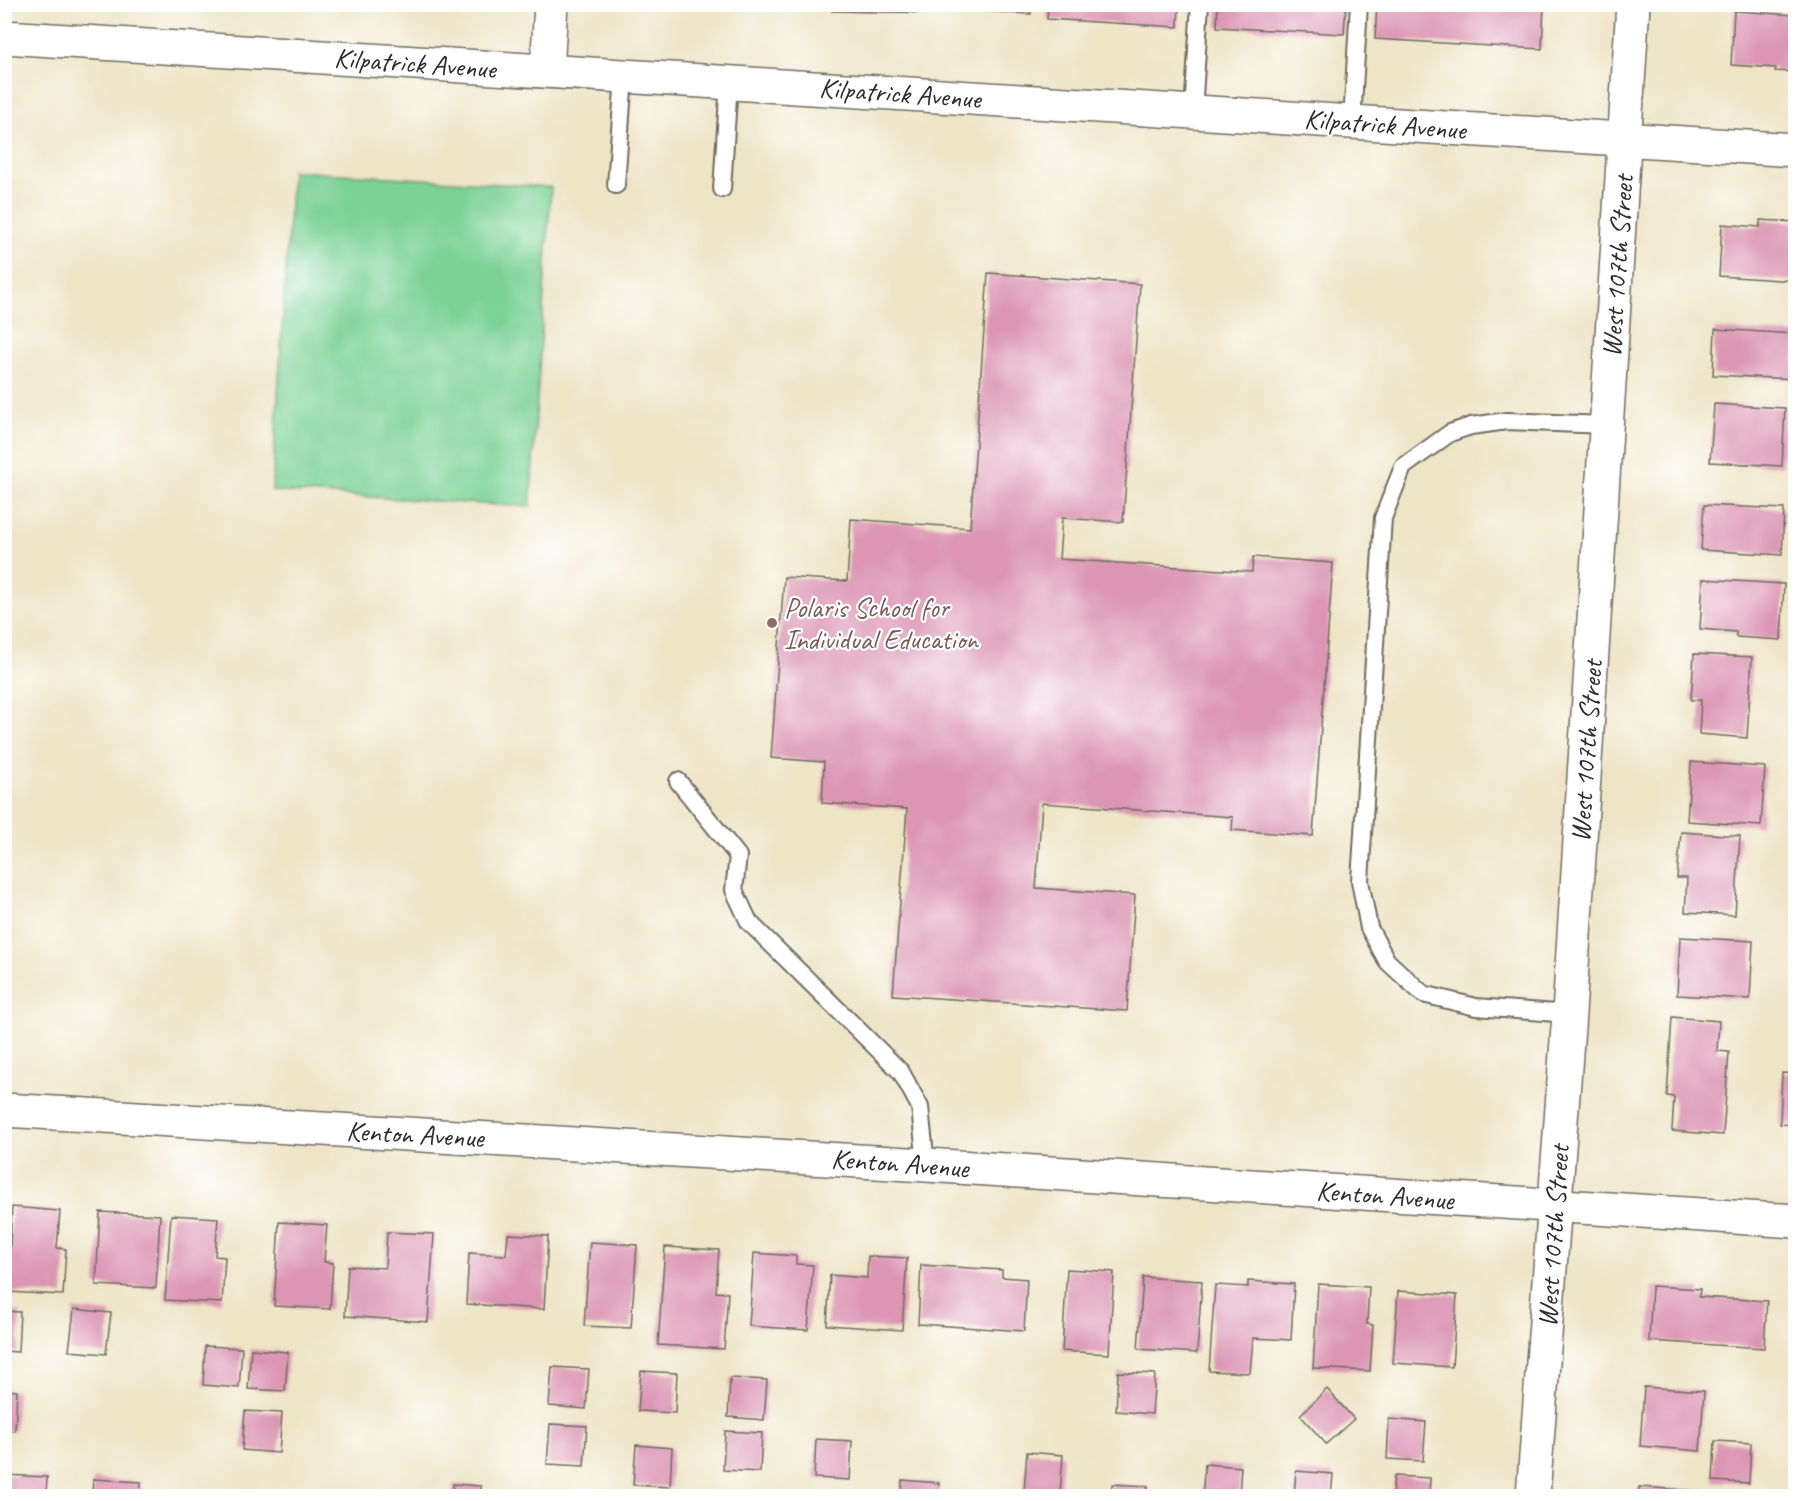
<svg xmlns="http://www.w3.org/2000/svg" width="1800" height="1501" font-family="Caveat,sans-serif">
	<rect width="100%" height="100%" fill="#fff"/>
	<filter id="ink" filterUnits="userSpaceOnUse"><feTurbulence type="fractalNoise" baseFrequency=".0167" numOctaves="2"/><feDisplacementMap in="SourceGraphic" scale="12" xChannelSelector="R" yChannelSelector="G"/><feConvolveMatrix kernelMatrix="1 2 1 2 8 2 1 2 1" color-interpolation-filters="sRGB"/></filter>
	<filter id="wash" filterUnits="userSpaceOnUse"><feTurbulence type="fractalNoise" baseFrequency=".008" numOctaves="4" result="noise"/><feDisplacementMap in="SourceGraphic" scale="24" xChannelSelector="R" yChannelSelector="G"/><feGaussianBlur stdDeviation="1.35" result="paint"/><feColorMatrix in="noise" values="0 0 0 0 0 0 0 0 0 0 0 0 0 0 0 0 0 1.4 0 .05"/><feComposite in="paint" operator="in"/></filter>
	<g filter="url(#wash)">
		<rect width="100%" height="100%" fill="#eee4c6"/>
		<path fill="#7cd296" stroke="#547e60" stroke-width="1.5" d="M292 171 551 187 530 507 272 491Z"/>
		<g id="blocks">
			<g fill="#dc96b4">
				<path d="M832 4H938V13L832 11Z"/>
				<path d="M965 4H1031V14L965 10Z"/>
				<path d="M1048 4H1179L1178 27 1047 19Z"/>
				<path d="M1218 4H1346L1344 34 1217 27Z"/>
				<path d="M1377 5H1544L1542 49 1375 39Z"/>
				<path d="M1734 11 1796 15V72L1775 71 1776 68 1731 65Z"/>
				<path d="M1760 220 1796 222V281L1719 276 1722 224 1760 227Z"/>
				<path d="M988 273 1140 284 1123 522 1062 518 1059 559 1252 572 1253 557 1333 563 1313 836 1232 830 1233 817 1042 803 1036 888 1135 895 1127 1011 893 995 907 809 822 803 824 762 771 758 784 577 847 581 851 519 970 528Z"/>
				<path d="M1715 329 1796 334 1794 379 1713 375Z"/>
				<path d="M1714 404 1785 408 1782 466 1710 462Z"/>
				<path d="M1704 505 1784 509 1782 555 1701 550Z"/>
				<path d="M1703 579 1784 584 1781 640 1736 637V632L1700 629Z"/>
				<path d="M1694 654 1752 657 1747 738 1699 734 1701 700H1691Z"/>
				<path d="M1792 747H1796V784L1790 783Z"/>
				<path d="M1691 762 1765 767 1761 826 1687 821Z"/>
				<path d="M1681 832 1740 836 1735 915 1685 912 1687 878H1677Z"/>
				<path d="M1680 937 1753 941 1750 999 1677 995Z"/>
				<path d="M1672 1017 1719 1021 1717 1051 1729 1052 1723 1135 1672 1131 1674 1097 1667 1096Z"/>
				<path d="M1782 1073 1796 1074V1125L1780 1124Z"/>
				<path d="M12 1207 60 1211 57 1248 66 1249 63 1295 7 1292Z"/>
				<path d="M100 1212 160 1215 156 1288 96 1285Z"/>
				<path d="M171 1215 218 1218 215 1256 225 1257 222 1303 165 1300Z"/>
				<path d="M279 1222 327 1225 324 1262 333 1263 330 1309 274 1306Z"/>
				<path d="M387 1232 434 1234 428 1322 345 1316 348 1266 385 1268Z"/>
				<path d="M508 1234 548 1236 544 1309 466 1304 469 1253 506 1255Z"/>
				<path d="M590 1242 637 1245 631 1328 584 1326Z"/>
				<path d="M665 1247 719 1250 716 1292 728 1293 724 1349 658 1345Z"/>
				<path d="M754 1253 796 1256V1264L813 1265 808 1330 749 1326Z"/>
				<path d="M868 1256 907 1258 902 1330 827 1325 830 1275 867 1278Z"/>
				<path d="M921 1265 1002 1270V1277L1027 1279 1024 1331 918 1324Z"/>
				<path d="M1067 1269 1114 1272 1109 1354 1062 1351Z"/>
				<path d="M1143 1277 1202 1281 1197 1353 1138 1349Z"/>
				<path d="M1248 1281 1294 1284 1291 1340 1253 1338 1250 1373 1209 1371 1215 1285 1248 1287Z"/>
				<path d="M1318 1284 1369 1287 1367 1324 1373 1325 1370 1371 1313 1368Z"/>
				<path d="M1652 1286 1700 1289 1699 1297 1767 1301 1764 1348 1649 1341Z"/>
				<path d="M1398 1291 1457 1295 1452 1367 1393 1363Z"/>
				<path d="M74 1309 111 1313 106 1354 69 1351Z"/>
				<path d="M4 1311 20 1312 18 1352 4 1351Z"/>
				<path d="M205 1346 242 1348 239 1388 203 1385Z"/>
				<path d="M251 1349 288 1352 285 1391 248 1389Z"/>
				<path d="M552 1367 589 1369 586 1409 549 1406Z"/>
				<path d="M641 1371 677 1373 675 1413 638 1411Z"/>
				<path d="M1118 1372 1155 1374 1152 1414 1116 1411Z"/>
				<path d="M730 1378 767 1380 764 1420 728 1417Z"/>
				<path d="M1644 1387 1704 1391 1700 1451 1640 1446Z"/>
				<path d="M1327 1389 1354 1419 1326 1444 1300 1415Z"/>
				<path d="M4 1390 17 1391 15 1431 4 1430Z"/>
				<path d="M245 1411 282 1413 279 1453 242 1450Z"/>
				<path d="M1389 1419 1426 1422 1423 1461 1387 1459Z"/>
				<path d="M550 1424 587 1426 584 1466 547 1464Z"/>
				<path d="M725 1431 762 1433 760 1472 723 1470Z"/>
				<path d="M816 1439 852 1441 850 1480 814 1478Z"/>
				<path d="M1715 1441 1751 1443 1749 1483 1713 1481Z"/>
				<path d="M636 1445 672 1448 670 1487 633 1485Z"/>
				<path d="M1027 1452 1063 1455 1060 1494 1024 1492Z"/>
				<path d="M1205 1464 1241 1467 1239 1496H1202Z"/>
				<path d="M1296 1471 1333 1474 1331 1496H1294Z"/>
				<path d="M4 1475 47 1477 46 1496H4Z"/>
				<path d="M1394 1476 1430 1478 1429 1496H1392Z"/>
				<path d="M93 1479 141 1482 140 1496H92Z"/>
				<path d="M902 1480 939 1483 938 1496H901Z"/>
				<path d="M453 1484 481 1486V1496H452Z"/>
				<path d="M1112 1484 1148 1486 1147 1496H1111Z"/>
				<path d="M1639 1487 1700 1491V1496H1638Z"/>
				<path d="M261 1491 308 1493V1496H261Z"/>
			</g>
		</g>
	</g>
	<g filter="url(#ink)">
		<use href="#blocks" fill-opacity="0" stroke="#6f6c61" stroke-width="1.5"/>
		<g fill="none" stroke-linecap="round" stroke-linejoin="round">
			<defs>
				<g id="lane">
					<path d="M1193 112 1200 4"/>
					<path d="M1352 122 1359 4"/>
					<path d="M616 185 624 76"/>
					<path d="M722 189 729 82"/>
					<path d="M678 781 738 856 734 890 749 922 901 1072 920 1107 926 1165"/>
					<path d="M1569 1014 1476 1007 1423 994 1387 961 1369 928 1360 881 1383 518 1403 467 1450 433 1471 426 1507 421 1606 425"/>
				</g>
				<g id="street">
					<path d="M4 37 1796 150"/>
					<path d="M547 71 551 4"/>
					<path d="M4 1110 926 1165 1796 1221"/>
					<path d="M1533 1496 1569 1014 1633 4"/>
				</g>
			</defs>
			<use href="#lane" stroke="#6f6c61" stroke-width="20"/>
			<use href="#street" stroke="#6f6c61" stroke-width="36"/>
			<use href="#lane" stroke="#fff" stroke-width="16"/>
			<use href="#street" stroke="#fff" stroke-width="33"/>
		</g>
	</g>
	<circle fill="#8d6e63" stroke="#fff" stroke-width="2" cx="772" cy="623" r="6"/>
	<g text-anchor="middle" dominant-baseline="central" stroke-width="4.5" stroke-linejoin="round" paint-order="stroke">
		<g font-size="28" fill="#2b2b2b" stroke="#fff">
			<text transform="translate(415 63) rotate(4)">Kilpatrick Avenue</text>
			<text transform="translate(900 93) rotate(4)">Kilpatrick Avenue</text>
			<text transform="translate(1385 124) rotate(4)">Kilpatrick Avenue</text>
			<text transform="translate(1617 266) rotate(-86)">West 107th Street</text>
			<text transform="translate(1586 751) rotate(-86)">West 107th Street</text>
			<text transform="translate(415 1134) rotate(3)">Kenton Avenue</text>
			<text transform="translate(900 1163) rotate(4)">Kenton Avenue</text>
			<text transform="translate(1385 1195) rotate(4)">Kenton Avenue</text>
			<text transform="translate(1553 1236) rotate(-86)">West 107th Street</text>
		</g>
		<g font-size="28" fill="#785e54" stroke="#fff" text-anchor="start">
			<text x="784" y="607">Polaris School for<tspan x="784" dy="32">Individual Education</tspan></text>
		</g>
	</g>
	<rect width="1800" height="1501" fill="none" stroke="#fff" stroke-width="24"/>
</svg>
